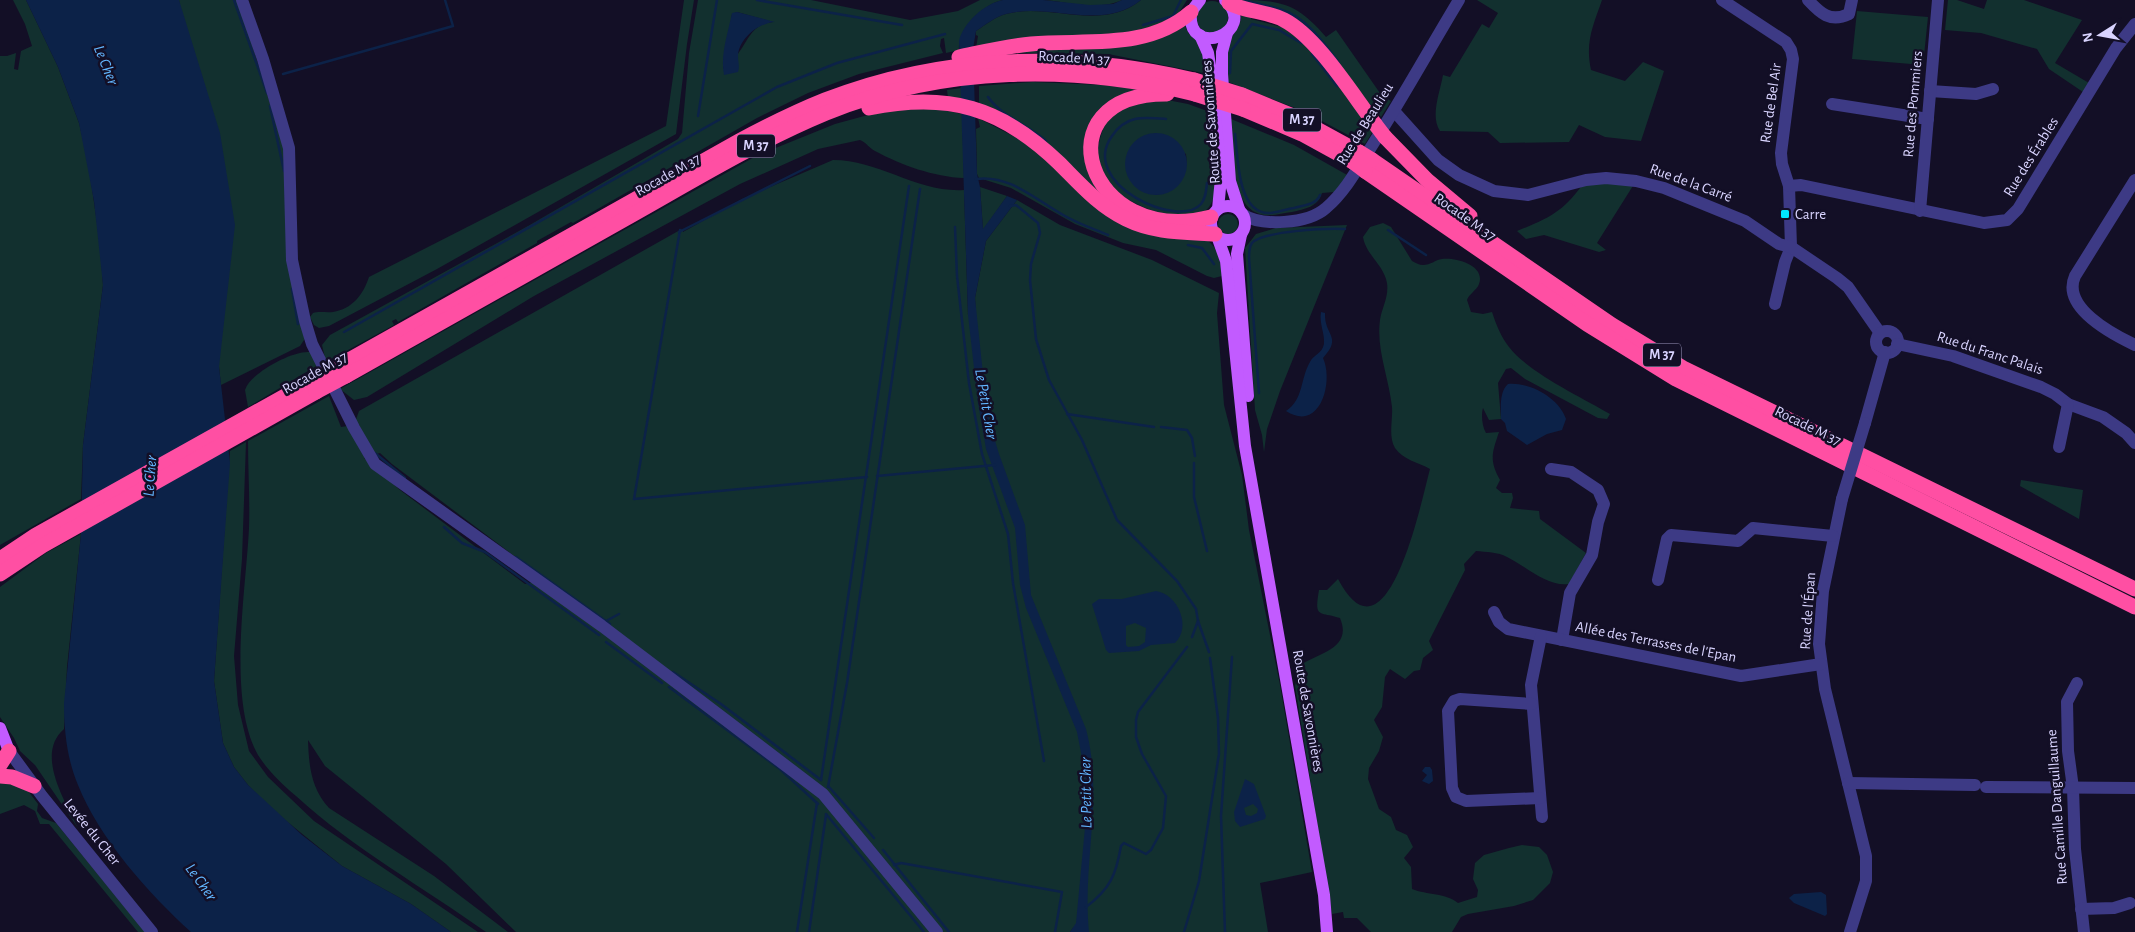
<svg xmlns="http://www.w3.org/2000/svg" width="2135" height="932" font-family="'Alegreya Sans',sans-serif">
	<rect width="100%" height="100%" fill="#130f26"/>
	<g fill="#12302f" fill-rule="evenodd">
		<path d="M13 0H26L58 67 79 123 88 161 100 244 103 285 83 445 81 499 0 545V56H7L16 53 14 69 18 70 21 51 32 46 25 24Z"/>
		<path d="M179 0H238L284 149 306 337 300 346 221 385Z"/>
		<path d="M684 0H694L687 44 676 134 437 269 329 326 319 328 314 325 310 317 313 313C319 311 326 313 333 312 352 309 363 295 369 277L666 126Z"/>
		<path d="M698 0H811L910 20 958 11 980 0H1003C983 4 957 29 959 50L946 53 944 38 941 39 940 46 943 53 859 74 808 93 757 118 573 223 571 222 537 241V243L398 322 396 319 392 321 394 325 326 362 322 345 330 335 528 226 678 139 682 133 689 53ZM737 12 773 22C751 24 749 40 737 55 734 60 727 64 723 69L732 14Z"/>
		<path d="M1043 0H1122C1098 11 1069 2 1043 0Z"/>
		<path d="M1141 0H1187L1175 19 1123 35 976 48 978 36 976 35V31C985 25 995 17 1006 14 1050 2 1100 33 1141 0Z"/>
		<path d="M1240 0C1281 0 1298 4 1326 37L1336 30 1382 96 1391 101 1381 117 1372 106 1370 108 1321 44Z"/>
		<path d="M1477 0H1602C1593 26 1585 42 1591 70L1625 81 1643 62 1664 71 1641 141 1605 137 1579 125 1569 142 1500 143 1488 132 1440 131C1430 116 1440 92 1443 75L1450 77 1482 24 1489 28 1498 13Z"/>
		<path d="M1948 0H1957L1984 9 1987 0H2024L2082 20 2055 63 2089 83 2083 92 2049 69 2037 49 1981 33 1945 30Z"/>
		<circle cx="1212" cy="17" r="16"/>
		<path d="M1857 11 1928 17 1923 65 1852 59Z"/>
		<path d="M1241 13 1251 15V19L1282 27 1306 42 1373 131 1365 144 1303 111 1226 81C1225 69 1224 52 1229 41 1235 30 1242 27 1241 13Z"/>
		<path d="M1184 24 1189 34 1199 41 1208 74 1108 54 1013 53Z"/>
		<path d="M1033 82 1102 85 1136 89 1112 101 1097 117 1100 192 1097 196 979 106V86Z"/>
		<path d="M961 88V101L948 98 947 90Z"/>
		<path d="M1162 99 1188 104 1210 112 1215 193C1213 200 1210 209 1203 212 1178 226 1123 203 1106 182 1098 172 1096 150 1100 139 1103 127 1108 117 1117 110 1125 104 1151 102 1162 99ZM1156 133 1186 154C1189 176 1178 192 1155 195L1127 154 1138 139Z"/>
		<path d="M890 109H940L962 114 964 178C934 177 901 165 875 151 869 148 866 142 860 140L818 149 740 184 534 296 367 397 354 400 340 389 758 155 835 124Z"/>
		<path d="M978 118 1027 143 1076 188 1207 240C1219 249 1221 263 1222 276L1214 278 1207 276 1156 250 1123 243 1075 224 1011 188 979 178 977 174 976 129 980 127Z"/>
		<path d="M1231 119 1294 145 1349 176 1334 192 1322 193C1318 207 1305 209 1292 212 1283 213 1274 216 1265 215 1228 211 1234 147 1231 119Z"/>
		<path d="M833 160C879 160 918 193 964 190L968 315 976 316 975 298 986 241 1017 200 1060 225 1152 260 1219 293 1217 313 1224 405 1242 475 1249 530 1280 685 1312 872 1260 883 1268 932H1088L1073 928 1070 932H516L446 864 325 766 308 740C309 767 311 788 329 808L434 876 508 932H486C423 887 354 849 296 796 282 784 268 771 258 755 227 700 246 591 249 528 250 499 248 470 248 441L329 396 341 427 354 425 359 411 680 230 683 229V232L742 199ZM380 453 392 464 545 579 525 584 400 490 364 458Z"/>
		<path d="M1586 180 1636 181 1597 243 1606 250 1599 252 1544 235 1526 239 1517 231C1552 217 1564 211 1586 180Z"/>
		<path d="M980 187 1007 196 983 230Z"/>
		<circle cx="1228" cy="224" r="10"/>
		<path d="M1383 223 1391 227 1412 261C1416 263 1419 265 1423 265 1431 265 1435 260 1442 259 1455 257 1486 265 1479 284 1477 290 1469 294 1467 300L1471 312 1483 314 1492 312C1496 324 1501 337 1509 347 1529 373 1581 397 1610 414L1607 419 1598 418 1525 379 1511 368 1506 369 1498 383 1501 419 1489 420 1483 408C1481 415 1482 426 1486 433L1499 432C1492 453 1489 460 1500 480L1496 488 1502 493H1512L1513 498 1510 508 1539 511 1540 519 1586 553 1569 584C1547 587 1526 566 1507 557 1498 552 1486 552 1476 551L1464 564 1465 570 1429 641 1433 650 1423 658 1420 670 1414 671 1405 679 1390 669 1385 677 1382 707 1374 720 1383 737 1379 751 1369 768 1368 779 1379 809 1391 817 1396 830 1407 835 1413 847 1404 858 1411 867 1412 889C1427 895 1446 893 1458 903L1477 897 1478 890 1473 879 1475 863 1484 855 1509 848 1522 845 1539 847 1547 855 1553 872 1550 883 1533 900 1514 906 1468 914 1461 917 1452 932H1371L1357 918H1344L1343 912 1332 914 1295 686 1299 666C1318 653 1353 649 1340 618 1319 611 1314 619 1319 590H1327L1338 579C1387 672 1421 502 1430 469 1418 462 1403 460 1395 448 1388 436 1393 420 1392 407 1389 378 1376 349 1380 320 1382 307 1389 297 1387 283 1384 265 1366 255 1363 237L1370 227Z"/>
		<path d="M1347 225 1280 391 1267 429 1264 452 1262 435 1255 410 1245 248 1256 234 1276 228Z"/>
		<path d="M310 352 318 365 248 407 245 390C250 373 293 350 310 352Z"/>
		<path d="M246 442 242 559 234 656 238 705 249 751 268 777 314 821 478 932H451L411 904 342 866 269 807 248 785 234 767 223 743 214 681 230 451Z"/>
		<path d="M2021 480 2083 490 2079 519 2020 486Z"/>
		<path d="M81 534 67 667 64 729C35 754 65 801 78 828L35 765 20 751 14 738 0 717V587L46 553Z"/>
		<path d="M0 779 25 787 38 804 37 811 42 818 56 823 145 932H138L49 824H40L35 811 24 805 0 814Z"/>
	</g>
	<g fill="#0c2248" fill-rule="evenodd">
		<path d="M26 0H179L220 133 235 225 219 367 230 463 214 681 223 743 234 767 248 785 302 835 342 866 411 904 451 932H191C149 894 99 838 78 785 67 759 64 731 64 703L81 534 83 445 103 285 94 201 79 123 58 67Z"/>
		<path d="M1003 0H1043L1090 5 1113 4 1122 0H1141C1101 32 1050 2 1006 14 995 17 985 25 976 31L973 49 977 174 980 187 983 229 1007 196 1017 200 986 241 975 298 985 393 990 424 999 454 1025 525 1031 595 1086 729C1104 797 1082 864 1089 932H1070L1076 923 1086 817 1085 773 1077 732 1026 608 1020 585 1015 528 986 449 978 403 968 315 959 41C963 23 985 3 1003 0Z"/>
		<path d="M737 12 775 22C759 23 739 38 738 56 738 62 740 66 738 72L724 75C720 55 728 33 732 13Z"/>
		<circle cx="1156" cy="164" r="31"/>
		<path d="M1321 312 1325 313C1324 336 1343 336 1323 358 1334 382 1320 433 1286 411 1304 399 1300 379 1310 362 1314 354 1322 354 1324 344 1325 333 1319 324 1321 312Z"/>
		<path d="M1508 384C1530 382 1559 398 1566 419L1562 430 1547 434 1527 445 1507 431 1505 423 1501 419C1501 408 1499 392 1508 384Z"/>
		<path d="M1156 591C1178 594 1192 627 1175 643L1151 645 1139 651 1109 653 1106 650 1092 604 1099 599H1122ZM1135 623 1146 628 1145 642 1139 646 1128 647 1126 645V626Z"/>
		<path d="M1425 767H1430L1432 770 1433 781 1429 784 1422 781 1427 775 1422 771Z"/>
		<path d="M1245 779 1254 784 1266 816 1265 819 1240 827 1235 821 1234 812ZM1253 804 1258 809 1257 813 1251 816 1246 815 1244 808Z"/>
		<path d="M1821 892 1826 895 1827 914 1825 916 1794 903 1789 898 1794 894Z"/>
	</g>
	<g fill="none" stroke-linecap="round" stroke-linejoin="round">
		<g stroke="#0c2248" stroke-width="2.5">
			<path d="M234 0 267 93"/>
			<path d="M757 0 902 25"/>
			<path d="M1244 0C1257 4 1270 6 1282 10 1307 18 1324 43 1339 63"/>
			<path d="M1143 25 1173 16 1181 0"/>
			<path d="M1312 54 1337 86"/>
			<path d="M1230 73 1231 51 1252 24 1279 30 1301 43"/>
			<path d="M283 74 453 26 445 0"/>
			<path d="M988 97C1002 117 1028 125 1046 141"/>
			<path d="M270 106 284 171"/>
			<path d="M698 116 717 0"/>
			<path d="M1166 119C1143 117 1126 115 1112 136 1078 183 1178 230 1201 204 1206 198 1206 191 1207 183"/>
			<path d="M1235 134C1238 157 1237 216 1271 213 1279 212 1287 209 1294 208 1304 205 1316 205 1320 195"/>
			<path d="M976 179C1010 174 1037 201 1065 216 1079 224 1094 229 1108 235"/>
			<path d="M1010 206 1016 205 1038 223 1040 233 1031 264 1030 280 1036 339 1049 380 1082 440 1117 520 1177 581 1196 609 1198 621 1192 637"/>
			<path d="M955 227 957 276 969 383 982 454 1008 534 1013 583 1044 761"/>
			<path d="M680 230 634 499 867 477"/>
			<path d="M1388 230 1426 255"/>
			<path d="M679 232 810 166"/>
			<path d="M1188 245 1202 248 1214 264"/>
			<path d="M292 289 298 324"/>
			<path d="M344 332 777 87 837 63 945 34"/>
			<path d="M1259 393 1249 258C1249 253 1249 247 1252 243 1262 231 1328 228 1345 229"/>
			<path d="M1067 414 1154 427"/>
			<path d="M1161 427 1187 430 1192 438 1195 456"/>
			<path d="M375 453 405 478"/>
			<path d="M1194 463V497L1207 551"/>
			<path d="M877 476 995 465"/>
			<path d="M444 527 462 543 485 552 599 635"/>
			<path d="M516 557 610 624"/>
			<path d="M606 621 619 614"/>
			<path d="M1198 621 1209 652"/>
			<path d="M606 642 662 683"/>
			<path d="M673 672 721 704 821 780"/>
			<path d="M669 687 780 769 818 804"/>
			<path d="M821 780 909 186"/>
			<path d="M828 787 847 683 920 189"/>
			<path d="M829 787 874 838"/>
			<path d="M826 814 924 932"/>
			<path d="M883 850 949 932"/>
			<path d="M894 865 901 863 1062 892 1055 932"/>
			<path d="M1086 907C1110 889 1116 875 1121 846L1124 843 1146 854 1151 850 1163 828 1166 796 1142 754 1136 737V720L1138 712 1187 647"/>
			<path d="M797 932 817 803"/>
			<path d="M809 932 826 815"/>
			<path d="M1184 932 1199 881 1219 754 1218 718 1210 658"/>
			<path d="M1225 932 1221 816 1232 657"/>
		</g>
		<g stroke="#3d3a85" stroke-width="12">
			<path d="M242 0 263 59 289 148 292 260 305 321 312 344 354 428 375 464 602 626 823 794 937 932"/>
			<path d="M1722 0 1786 42 1791 50 1793 59 1781 153 1782 164 1789 186 1791 247 1785 262 1775 304"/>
			<path d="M1808 0C1820 13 1830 23 1849 14L1852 0"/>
			<path d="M1930 91 1976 94 1993 89"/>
			<path d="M1832 104 1928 119"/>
			<path d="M1394 111 1438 160 1459 175 1494 191 1528 195 1586 180 1606 178 1636 181 1664 188 1745 221 1779 244 1791 247 1837 278 1848 287 1880 333"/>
			<path d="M2135 180 2075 276C2061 307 2112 334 2135 345"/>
			<path d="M1789 186 1801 185 1984 223 2007 220 2018 209 2116 48 2135 24"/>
			<path d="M1920 211 1938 0"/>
			<path d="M1242 214C1261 227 1308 224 1326 208 1346 191 1359 166 1373 144 1403 97 1430 48 1459 0"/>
			<circle cx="1887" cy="342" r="11"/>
			<path d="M1897 344 1953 356 2041 387 2055 394 2068 404 2103 417 2126 433 2135 443"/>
			<path d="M1865 423 1885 352"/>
			<path d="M2059 447 2068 404"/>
			<path d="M1551 469 1571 472 1598 490 1604 504 1598 522 1592 555 1570 593 1562 640"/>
			<path d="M1842 499 1823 591 1819 644 1825 689 1866 856V881L1850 932"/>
			<path d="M1658 580 1667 539 1671 535 1738 541 1753 528 1833 536"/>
			<path d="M1494 612 1499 622 1508 629 1741 676 1821 664"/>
			<path d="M1541 636 1531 685 1542 817"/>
			<path d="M2077 683 2067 702 2068 751 2073 788 2075 849 2084 932"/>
			<path d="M1532 704 1460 699 1454 701 1448 711 1452 788 1456 797 1466 801 1540 798"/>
			<path d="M9 751 42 796 152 932"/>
			<path d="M1848 783 1975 785"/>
			<path d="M1986 787 2135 788"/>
			<path d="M2081 909 2114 908 2130 903"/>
		</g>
		<g stroke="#c25bff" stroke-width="12">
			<path d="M1200 0 1191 12C1186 61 1260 32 1225 0"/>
			<path d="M1227 33 1222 52V74L1230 181 1239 209"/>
			<path d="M1200 35 1208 53 1211 72 1221 178 1218 209"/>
			<circle cx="1228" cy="223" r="17"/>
			<path d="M1241 235 1237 254 1248 396"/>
			<path d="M1217 236 1226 261 1245 446 1324 895 1327 932"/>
			<path d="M0 728 9 751"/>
		</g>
		<g stroke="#ff4fa3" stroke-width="15">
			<path d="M1229 3C1246 12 1267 11 1284 20 1317 37 1352 94 1375 124"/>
			<path d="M959 57C983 52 1007 46 1031 44 1085 39 1147 51 1191 12"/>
			<path d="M1167 94C1038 93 1086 249 1211 217"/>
			<path d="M1242 95 1293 116 1359 152"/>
			<path d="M869 108C948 92 1001 107 1059 163 1080 184 1099 206 1126 219 1154 233 1184 232 1215 234"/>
			<path d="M1243 109 1302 134 1353 162"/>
			<path d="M1385 137 1427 180 1470 216"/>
			<path d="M1372 160 1612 325 1683 368 2135 589"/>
			<path d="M1365 171 1587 324 1676 379 2135 607"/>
			<path d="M340 365 739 141C767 126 795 112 825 100 943 54 1072 51 1194 80"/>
			<path d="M346 376C439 323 532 271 625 219 691 182 756 142 826 113 944 66 1073 64 1195 94"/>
			<path d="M0 559 36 535 310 382"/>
			<path d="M0 574 42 546 316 392"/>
			<path d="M0 765 9 751"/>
			<path d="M0 776 12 777 34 786"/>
		</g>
		<path stroke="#3d3a85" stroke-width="12" d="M1842 499 1865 423"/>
		<g stroke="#ff4fa3" stroke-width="15">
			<path d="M1194 80 1242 95"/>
			<path d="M1195 94 1243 109"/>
			<path d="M1375 124 1385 137"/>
			<path d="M1359 152 1372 160"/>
			<path d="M1353 162 1365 171"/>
			<path d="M310 382 340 365"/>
			<path d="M316 392 346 376"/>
		</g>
	</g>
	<rect fill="#00e5ff" stroke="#130f26" stroke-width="2" x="1780" y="209" width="10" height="10" rx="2.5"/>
	<g text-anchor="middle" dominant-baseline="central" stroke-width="5" stroke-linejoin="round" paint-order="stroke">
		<g fill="#130f26" stroke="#9e99be" stroke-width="1">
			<rect x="1283" y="108.5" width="38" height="23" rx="4"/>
			<rect x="737" y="134.5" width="38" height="23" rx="4"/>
			<rect x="1643" y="343.5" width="38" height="23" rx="4"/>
		</g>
		<g font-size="14" font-weight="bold" fill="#d9d4ff">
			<text x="1302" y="120">M 37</text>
			<text x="756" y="146">M 37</text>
			<text x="1662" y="355">M 37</text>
		</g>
		<g font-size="15" fill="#d9d4ff" stroke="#130f26">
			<text transform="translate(1074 58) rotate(3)">Rocade M 37</text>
			<text transform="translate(1771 103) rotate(-82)">Rue de Bel Air</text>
			<text transform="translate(1913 104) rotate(-85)">Rue des Pommiers</text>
			<text transform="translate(1211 122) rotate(-94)">Route de Savonnières</text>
			<text transform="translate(1365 124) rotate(-58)">Rue de Beaulieu</text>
			<text transform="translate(2031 157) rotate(-58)">Rue des Érables</text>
			<text transform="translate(668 175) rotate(-29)">Rocade M 37</text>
			<text transform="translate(1691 183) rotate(20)">Rue de la Carré</text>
			<text transform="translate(1465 217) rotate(35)">Rocade M 37</text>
			<text transform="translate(1990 353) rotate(18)">Rue du Franc Palais</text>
			<text transform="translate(315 373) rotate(-29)">Rocade M 37</text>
			<text transform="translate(1808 426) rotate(26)">Rocade M 37</text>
			<text transform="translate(1808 611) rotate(-86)">Rue de l'Épan</text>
			<text transform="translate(1656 642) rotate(11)">Allée des Terrasses de l'Epan</text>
			<text transform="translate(1308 711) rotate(80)">Route de Savonnières</text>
			<text transform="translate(2057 807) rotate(-94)">Rue Camille Danguillaume</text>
			<text transform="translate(92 832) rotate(51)">Levée du Cher</text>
		</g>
		<g font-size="15" fill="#d9d4ff" stroke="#130f26" text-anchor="start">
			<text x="1795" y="214">Carre</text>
		</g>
		<g font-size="16" font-style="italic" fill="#62b6ff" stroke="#130f26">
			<text transform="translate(106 65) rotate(68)">Le Cher</text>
			<text transform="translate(986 404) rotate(80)">Le Petit Cher</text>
			<text transform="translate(150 476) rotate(-86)">Le Cher</text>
			<text transform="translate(1086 793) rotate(-91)">Le Petit Cher</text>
			<text transform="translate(201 882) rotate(54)">Le Cher</text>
		</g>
	</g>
	<g transform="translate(2100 35) rotate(259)" stroke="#130f26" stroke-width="4" paint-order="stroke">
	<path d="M0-4L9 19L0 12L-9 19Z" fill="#d9d4ff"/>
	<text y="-8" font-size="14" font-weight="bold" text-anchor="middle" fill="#d9d4ff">N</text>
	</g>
</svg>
